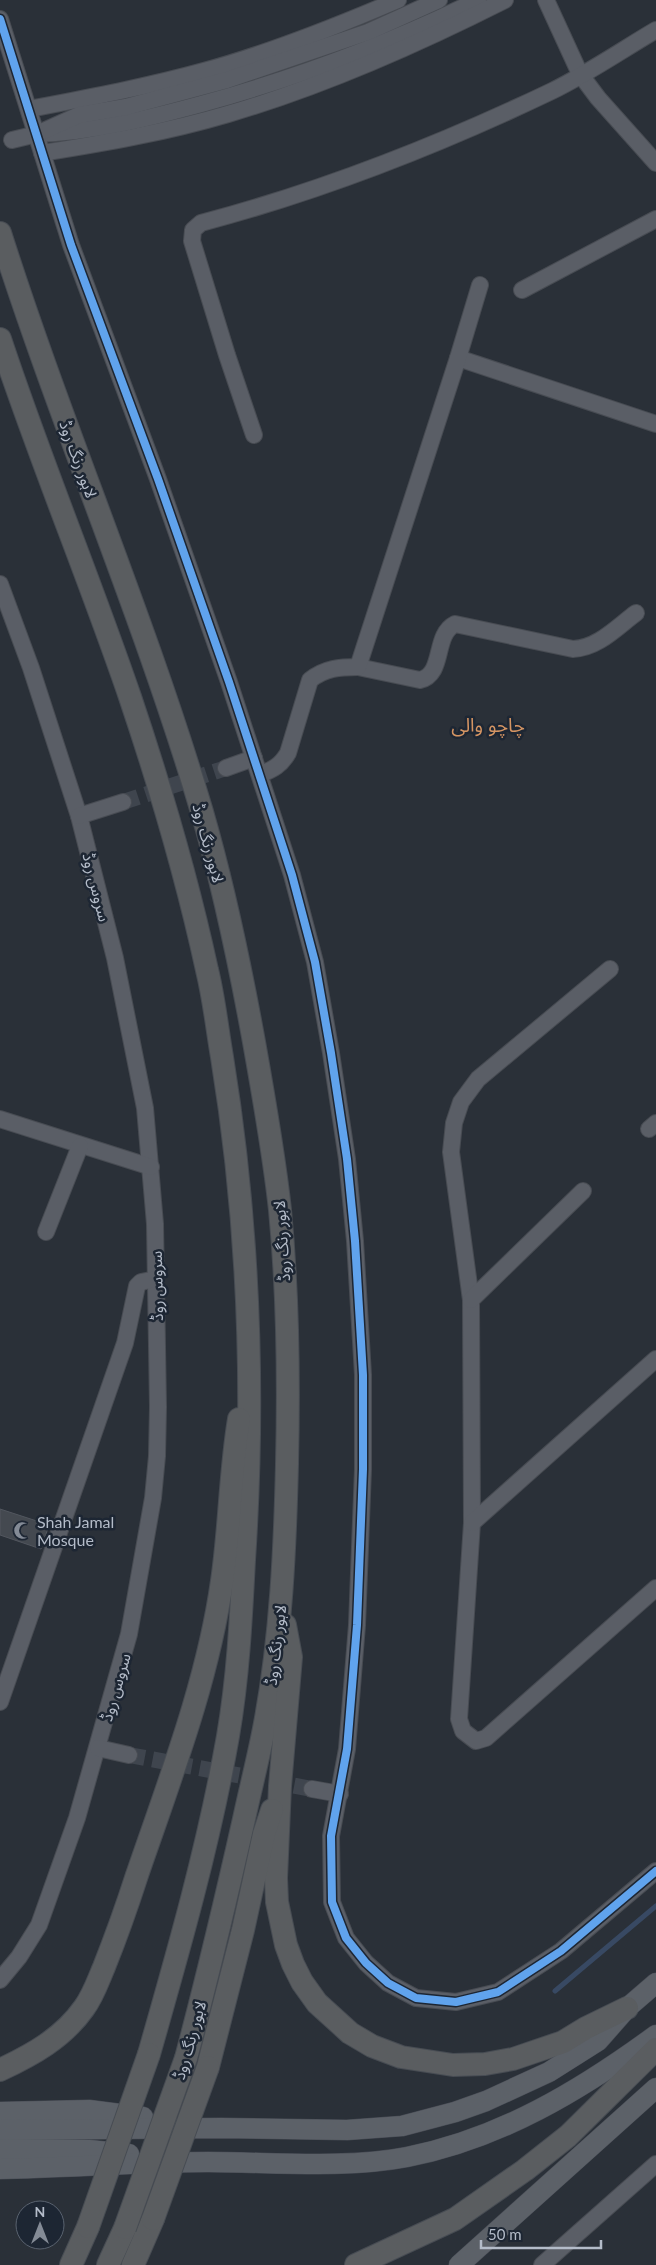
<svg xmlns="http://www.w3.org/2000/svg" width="656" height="2265" font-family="Lato,'Noto Sans Arabic',sans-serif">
	<rect width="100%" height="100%" fill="#2a3038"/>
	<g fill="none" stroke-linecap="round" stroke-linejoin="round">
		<path stroke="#384963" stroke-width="5" d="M555 1991 656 1906"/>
	</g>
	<path fill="#444950" stroke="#52575f" d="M0 1509 49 1525 41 1549 0 1535Z"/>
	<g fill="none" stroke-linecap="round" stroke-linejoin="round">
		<g stroke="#3f454e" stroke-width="16" stroke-dasharray="16 8" stroke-linecap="butt">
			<path d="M123 802 226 768"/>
			<path d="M129 1755 312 1789"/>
		</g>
		<defs>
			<g id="minor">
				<path d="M546 0 580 74 598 98 656 163"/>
				<path d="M0 19 71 245 158 479 229 682 292 875 315 962 331 1053 347 1159 355 1241 363 1375V1469L357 1625 347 1749 331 1836 332 1902 346 1938 366 1963 388 1983 416 1998 456 2002 498 1992 561 1951 656 1871"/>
				<path d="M29 109C87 98 146 87 204 71 270 53 335 27 398 0"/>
				<path d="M37 134C95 132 150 118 205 103 299 77 390 43 478 0"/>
				<path d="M12 140 37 134 79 115 126 107 227 80 368 32 439 0"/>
				<path d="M42 153C105 143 167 132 228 114 324 86 416 45 505 0"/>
				<path d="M522 290 656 219"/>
				<path d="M458 358 656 424"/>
				<path d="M254 435 227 355 192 241 193 230 201 223C322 191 439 145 552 91 587 74 622 50 656 30"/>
				<path d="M0 584 31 668 79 816 115 958 145 1108 155 1224 158 1407 157 1456 153 1498 129 1634 77 1818 39 1925 19 1957 0 1980"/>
				<path d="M358 667 420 680C445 674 433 635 455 624L573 649C598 648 617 627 636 613"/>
				<path d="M226 768 254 758"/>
				<path d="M260 774C273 770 281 765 288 753L310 680C325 668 340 667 358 667L458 358 480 285"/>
				<path d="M79 816 123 802"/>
				<path d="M610 969 478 1079 461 1102 454 1123 451 1152 471 1300 472 1523 459 1719 463 1731 476 1741 486 1738 656 1588"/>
				<path d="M0 1119 151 1167"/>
				<path d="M649 1129 656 1123"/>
				<path d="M46 1232 80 1146"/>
				<path d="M471 1300 583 1191"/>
				<path d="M472 1523 656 1359"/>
				<path d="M0 1702 125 1343 137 1286 141 1282 156 1279"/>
				<path d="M98 1748 129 1755"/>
				<path d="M312 1789 340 1794"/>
				<path d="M542 2265 656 2164"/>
			</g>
			<g id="major">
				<path d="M0 2112 89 2110 143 2117"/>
				<path d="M0 2130 221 2128 347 2130 402 2126 455 2112 486 2101 549 2072 598 2041 627 2008 656 1983"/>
				<path d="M0 2149 89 2150 129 2154"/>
				<path d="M0 2169C69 2168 138 2162 208 2162 270 2162 346 2169 407 2157 500 2139 581 2090 656 2035"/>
				<path d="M459 2265 656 2088"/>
			</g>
			<g id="highway">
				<path d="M0 233C62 428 144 616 202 812 224 888 240 965 254 1042 264 1098 274 1154 280 1210 288 1294 289 1380 287 1464 285 1549 281 1635 266 1718 260 1752 251 1786 244 1819 226 1899 207 1979 186 2058"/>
				<path d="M0 339C40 460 89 577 130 697 160 786 187 878 207 970 214 998 217 1028 222 1057 249 1223 255 1392 244 1560 241 1619 238 1678 228 1736 209 1844 179 1949 149 2054"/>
				<path d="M285 1625 291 1657 280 1786 276 1878 277 1902 286 1945 293 1964 302 1982 317 2003 350 2033 372 2046 401 2057 453 2065 485 2064 513 2059 563 2042 586 2028 627 2008"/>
				<path d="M208 2067 243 1930 264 1834 272 1810"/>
				<path d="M0 2070C32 2055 63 2038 84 2008 93 1996 98 1981 104 1967 116 1937 127 1906 137 1875 170 1779 208 1681 222 1581 230 1527 230 1472 239 1419"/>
				<path d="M71 2265 88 2227"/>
				<path d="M108 2265 125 2228"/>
				<path d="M133 2265 153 2219"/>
				<path d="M356 2265 455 2219 525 2170 568 2136 656 2049"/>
			</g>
		</defs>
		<use href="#minor" stroke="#484c53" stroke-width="18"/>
		<use href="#major" stroke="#484c55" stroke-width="21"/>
		<use href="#highway" stroke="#474c53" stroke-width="24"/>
		<use href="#minor" stroke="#5a5e66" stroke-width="16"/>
		<use href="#major" stroke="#5c6168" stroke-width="20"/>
		<use href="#highway" stroke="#5a5d60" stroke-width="22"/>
		<defs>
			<g id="highway-bridge">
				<path d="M153 2219 208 2067"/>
				<path d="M88 2227 149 2054"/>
				<path d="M125 2228 186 2058"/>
			</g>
		</defs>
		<use href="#highway-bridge" stroke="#474c53" stroke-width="24" stroke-linecap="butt"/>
		<use href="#highway-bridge" stroke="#5a5d60" stroke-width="22"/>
		<defs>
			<path id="cycleway" d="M0 19 71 245 158 479 229 682 292 875 315 962 331 1053 347 1159 355 1241 363 1375V1469L357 1625 347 1749 331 1836 332 1902 346 1938 366 1963 388 1983 416 1998 456 2002 498 1992 561 1951 656 1871"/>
		</defs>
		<use href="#cycleway" stroke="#1d2633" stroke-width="11"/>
		<use href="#cycleway" stroke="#60a3ed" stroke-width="8"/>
	</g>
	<defs>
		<symbol id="mosque-bare" viewBox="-9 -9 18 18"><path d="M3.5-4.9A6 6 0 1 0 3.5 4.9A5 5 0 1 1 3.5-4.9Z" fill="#848b96" stroke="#1d2633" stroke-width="2.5" paint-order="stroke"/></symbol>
	</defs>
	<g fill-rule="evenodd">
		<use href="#mosque-bare" x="10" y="1518" width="25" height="25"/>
	</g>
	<g text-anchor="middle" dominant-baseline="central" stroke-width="5" stroke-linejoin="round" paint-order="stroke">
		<g font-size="16" fill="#b4bcc9" stroke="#1d2633">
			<text transform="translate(79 459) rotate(70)">لاہور رنگ روڈ</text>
			<text transform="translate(209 843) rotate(75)">لاہور رنگ روڈ</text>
			<text transform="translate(97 887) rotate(76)">سروس روڈ</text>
			<text transform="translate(281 1241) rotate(-94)">لاہور رنگ روڈ</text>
			<text transform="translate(156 1286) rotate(-91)">سروس روڈ</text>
			<text transform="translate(275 1645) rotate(-83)">لاہور رنگ روڈ</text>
			<text transform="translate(115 1687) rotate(-74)">سروس روڈ</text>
			<text transform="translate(189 2040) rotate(-74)">لاہور رنگ روڈ</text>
		</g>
		<g font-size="16" fill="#b4bcc9" stroke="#1d2633" text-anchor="start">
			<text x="37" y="1521">Shah Jamal<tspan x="37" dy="18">Mosque</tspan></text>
		</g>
		<g font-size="19" fill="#d59563" stroke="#1d2633">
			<text x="488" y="724">چاچو والی</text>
		</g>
	</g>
	<g transform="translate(40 2225)"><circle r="24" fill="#1d2633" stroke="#59626f"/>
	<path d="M0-4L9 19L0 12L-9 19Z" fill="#848b96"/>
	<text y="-8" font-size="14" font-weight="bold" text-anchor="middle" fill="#b4bcc9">N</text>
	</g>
	<path d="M481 2240v8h120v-8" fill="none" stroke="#b4bcc9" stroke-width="2.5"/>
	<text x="488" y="2240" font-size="15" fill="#b4bcc9" stroke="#1d2633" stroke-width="4" paint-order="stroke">50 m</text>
</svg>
